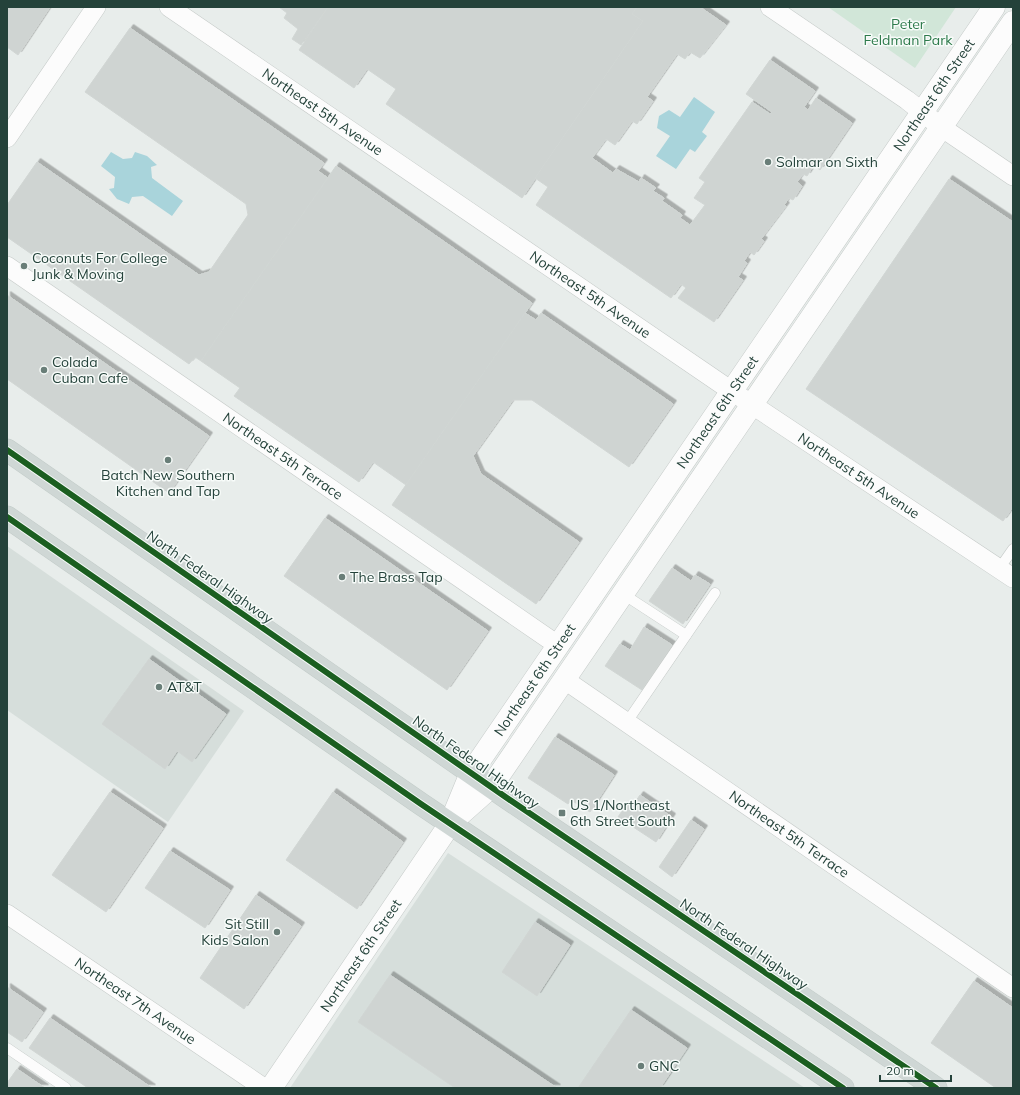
<svg xmlns="http://www.w3.org/2000/svg" width="1020" height="1095" font-family="Mulish,sans-serif">
	<defs>
		<filter id="shadow"><feDropShadow dx="3.5" dy="-3.5" stdDeviation="0" flood-color="#0004"/></filter>
	</defs>
	<rect width="100%" height="100%" fill="#e8edeb"/>
	<g fill="#d6dedb">
		<path d="M7 546 244 711 168 822 7 710Z"/>
		<path d="M448 853 805 1088H290Z"/>
	</g>
	<path fill="#d1e6d8" d="M828 7H956L915 68Z"/>
	<g fill="#a9d4db">
		<path d="M694 97 715 112 702 132 707 136 695 152 690 149 676 169 656 156 670 136 657 128 659 116 669 110 680 117Z"/>
		<path d="M111 152 123 159 132 158 135 152 147 156 157 165 151 167 152 178 183 201 172 216 143 196 132 197 129 204 117 199 109 189 114 188 115 177 101 166Z"/>
	</g>
	<g fill="#cfd4d2" stroke="#d1d6d4" filter="url(#shadow)">
		<path d="M7 7H50L18 55 7 47Z"/>
		<path d="M279 7H328L301 45 292 39 298 29 284 18 287 13Z"/>
		<path d="M328 7H637L632 14 643 21 522 198 386 104 396 89 367 69 354 88 299 50Z"/>
		<path d="M637 7H700L726 25 700 58 690 52 685 59 677 54 647 97 653 101 637 124 632 121 615 145 606 139 592 158 613 173 616 169 639 182 641 178 656 188 653 191 664 198 662 201 682 215 680 218 690 225 705 205 694 198 705 182 699 178 752 102 770 114 772 112 746 94 770 60 815 91 804 107 808 110 816 98 852 123 820 170 814 165 807 176 803 174 797 182 802 186 793 200 789 198 784 205 786 206 761 239 764 241 754 255 750 252 744 261 747 263 738 277 743 280 714 322 678 298 686 288 681 284 671 298 536 205 548 187 535 178 643 21 632 14Z"/>
		<path d="M130 28 324 163 318 171 328 178 201 361 195 357 189 364 7 237V205L37 162 199 275 209 272 248 215 246 204 85 92Z"/>
		<path d="M336 166 532 303 406 485 373 462 359 482 234 396 240 388 201 361Z"/>
		<path d="M949 179 1013 222V507L1003 521 806 389Z"/>
		<path d="M7 295 209 436 169 493 7 379Z"/>
		<path d="M525 313 536 320 541 313 673 404 629 467 532 400H513L473 456 481 474 579 542 536 604 392 505Z"/>
		<path d="M325 518 488 631 447 690 284 576Z"/>
		<path d="M672 568 691 581 695 575 710 584 683 624 649 601Z"/>
		<path d="M644 627 672 645 642 690 605 666 620 644 630 650Z"/>
		<path d="M149 659 226 714 192 762 177 751 165 769 102 724Z"/>
		<path d="M555 737 614 775 590 812 571 800 568 804 528 778Z"/>
		<path d="M110 792 163 828 106 912 52 875Z"/>
		<path d="M333 792 403 842 357 909 286 860Z"/>
		<path d="M640 795 672 817 656 842 618 817 626 805 631 808Z"/>
		<path d="M691 820 704 829 672 877 659 867Z"/>
		<path d="M170 851 230 890 205 928 145 888Z"/>
		<path d="M256 895 301 926 244 1009 200 978Z"/>
		<path d="M535 922 570 945 537 996 502 972Z"/>
		<path d="M390 975 557 1088H455L358 1022Z"/>
		<path d="M974 981 1013 1008V1088H996L931 1043Z"/>
		<path d="M7 987 43 1012 22 1042 7 1032Z"/>
		<path d="M631 1010 687 1048 660 1088H578Z"/>
		<path d="M50 1018 152 1088H88L29 1048Z"/>
		<path d="M17 1069 45 1088H7V1083Z"/>
	</g>
	<g fill="none" stroke-linecap="round" stroke-linejoin="round">
		<defs>
			<g id="service">
				<path d="M999 569 1013 549"/>
				<path d="M623 594 686 635"/>
				<path d="M627 722 715 593"/>
				<path d="M7 1048 66 1088"/>
			</g>
			<g id="minor">
				<path id="s1" d="M169 7 733 392 1013 578"/>
				<path d="M770 7 907 100 941 127 1013 176"/>
				<path d="M7 138 96 7"/>
				<path id="s2" d="M7 266 559 646"/>
				<path id="s3" d="M565 680 1013 988"/>
				<path id="s4" d="M7 914 264 1088"/>
			</g>
			<g id="tertiary">
				<path d="M455 819 491 787 1013 22"/>
				<path id="s5" d="M271 1088 450 824 471 773 994 7"/>
			</g>
			<g id="primary">
				<path d="M7 450 507 798 936 1088"/>
				<path d="M7 517 421 804 843 1088"/>
			</g>
		</defs>
		<use href="#service" stroke="#c5cac8" stroke-width="11"/>
		<use href="#minor" stroke="#c5cac8" stroke-width="20"/>
		<use href="#tertiary" stroke="#c5cac8" stroke-width="23"/>
		<use href="#primary" stroke="#c3ccc9" stroke-width="23"/>
		<use href="#service" stroke="#fcfcfc" stroke-width="10"/>
		<use href="#minor" stroke="#fcfcfc" stroke-width="19"/>
		<use href="#tertiary" stroke="#fcfcfc" stroke-width="22"/>
		<use href="#primary" stroke="#cfd7d5" stroke-width="22"/>
		<defs>
			<g id="cycleway">
				<path d="M7 450 507 798 936 1088"/>
				<path d="M7 517 421 804 843 1088"/>
			</g>
		</defs>
		<use href="#cycleway" stroke="#f7fbf9" stroke-width="8"/>
		<use href="#cycleway" stroke="#1b5e20" stroke-width="6"/>
	</g>
	<g fill="#697e78" stroke="#f7fbf9" stroke-width="1.5">
		<circle cx="768" cy="162" r="4"/>
		<circle cx="24" cy="266" r="4"/>
		<circle cx="44" cy="370" r="4"/>
		<circle cx="168" cy="460" r="4"/>
		<circle cx="342" cy="577" r="4"/>
		<circle cx="159" cy="687" r="4"/>
		<rect x="558" y="809" width="8" height="8" rx="2"/>
		<circle cx="277" cy="932" r="4"/>
		<circle cx="641" cy="1066" r="4"/>
	</g>
	<g text-anchor="middle" dominant-baseline="central" stroke-width="3" stroke-linejoin="round" paint-order="stroke">
		<g font-size="14" fill="#2d7a4b" stroke="#f7fbf9">
			<text x="908" y="24">Peter<tspan x="908" dy="16">Feldman Park</tspan></text>
		</g>
		<g font-size="14" fill="#24423a" stroke="#f7fbf9">
			<text stroke="none"><textPath href="#s5" startOffset="1195">Northeast 6th Street</textPath></text>
			<text stroke="none"><textPath href="#s1" startOffset="186">Northeast 5th Avenue</textPath></text>
			<text stroke="none"><textPath href="#s1" startOffset="510">Northeast 5th Avenue</textPath></text>
			<text stroke="none"><textPath href="#s5" startOffset="811">Northeast 6th Street</textPath></text>
			<text stroke="none"><textPath href="#s2" startOffset="335">Northeast 5th Terrace</textPath></text>
			<text stroke="none"><textPath href="#s1" startOffset="834">Northeast 5th Avenue</textPath></text>
			<text transform="translate(210 577) rotate(35)">North Federal Highway</text>
			<text stroke="none"><textPath href="#s5" startOffset="487">Northeast 6th Street</textPath></text>
			<text transform="translate(476 762) rotate(35)">North Federal Highway</text>
			<text stroke="none"><textPath href="#s3" startOffset="272">Northeast 5th Terrace</textPath></text>
			<text transform="translate(744 944) rotate(34)">North Federal Highway</text>
			<text stroke="none"><textPath href="#s5" startOffset="160">Northeast 6th Street</textPath></text>
			<text stroke="none"><textPath href="#s4" startOffset="155">Northeast 7th Avenue</textPath></text>
		</g>
		<g font-size="14" fill="#24423a" stroke="#f7fbf9" text-anchor="start">
			<text x="776" y="162">Solmar on Sixth</text>
			<text x="32" y="258">Coconuts For College<tspan x="32" dy="16">Junk &amp; Moving</tspan></text>
			<text x="52" y="362">Colada<tspan x="52" dy="16">Cuban Cafe</tspan></text>
			<text x="168" y="475" text-anchor="middle">Batch New Southern<tspan x="168" dy="16">Kitchen and Tap</tspan></text>
			<text x="350" y="577">The Brass Tap</text>
			<text x="167" y="687">AT&amp;T</text>
			<text x="570" y="805">US 1/Northeast<tspan x="570" dy="16">6th Street South</tspan></text>
			<text x="269" y="924" text-anchor="end">Sit Still<tspan x="269" dy="16">Kids Salon</tspan></text>
			<text x="649" y="1066">GNC</text>
		</g>
	</g>
	<rect width="1020" height="1095" fill="none" stroke="#24423a" stroke-width="16"/>
	<path d="M880 1075v6h71v-6" fill="none" stroke="#24423a" stroke-width="2"/>
	<text x="886" y="1075" font-size="12" fill="#24423a" stroke="#f7fbf9" stroke-width="3" paint-order="stroke">20 m</text>
</svg>
